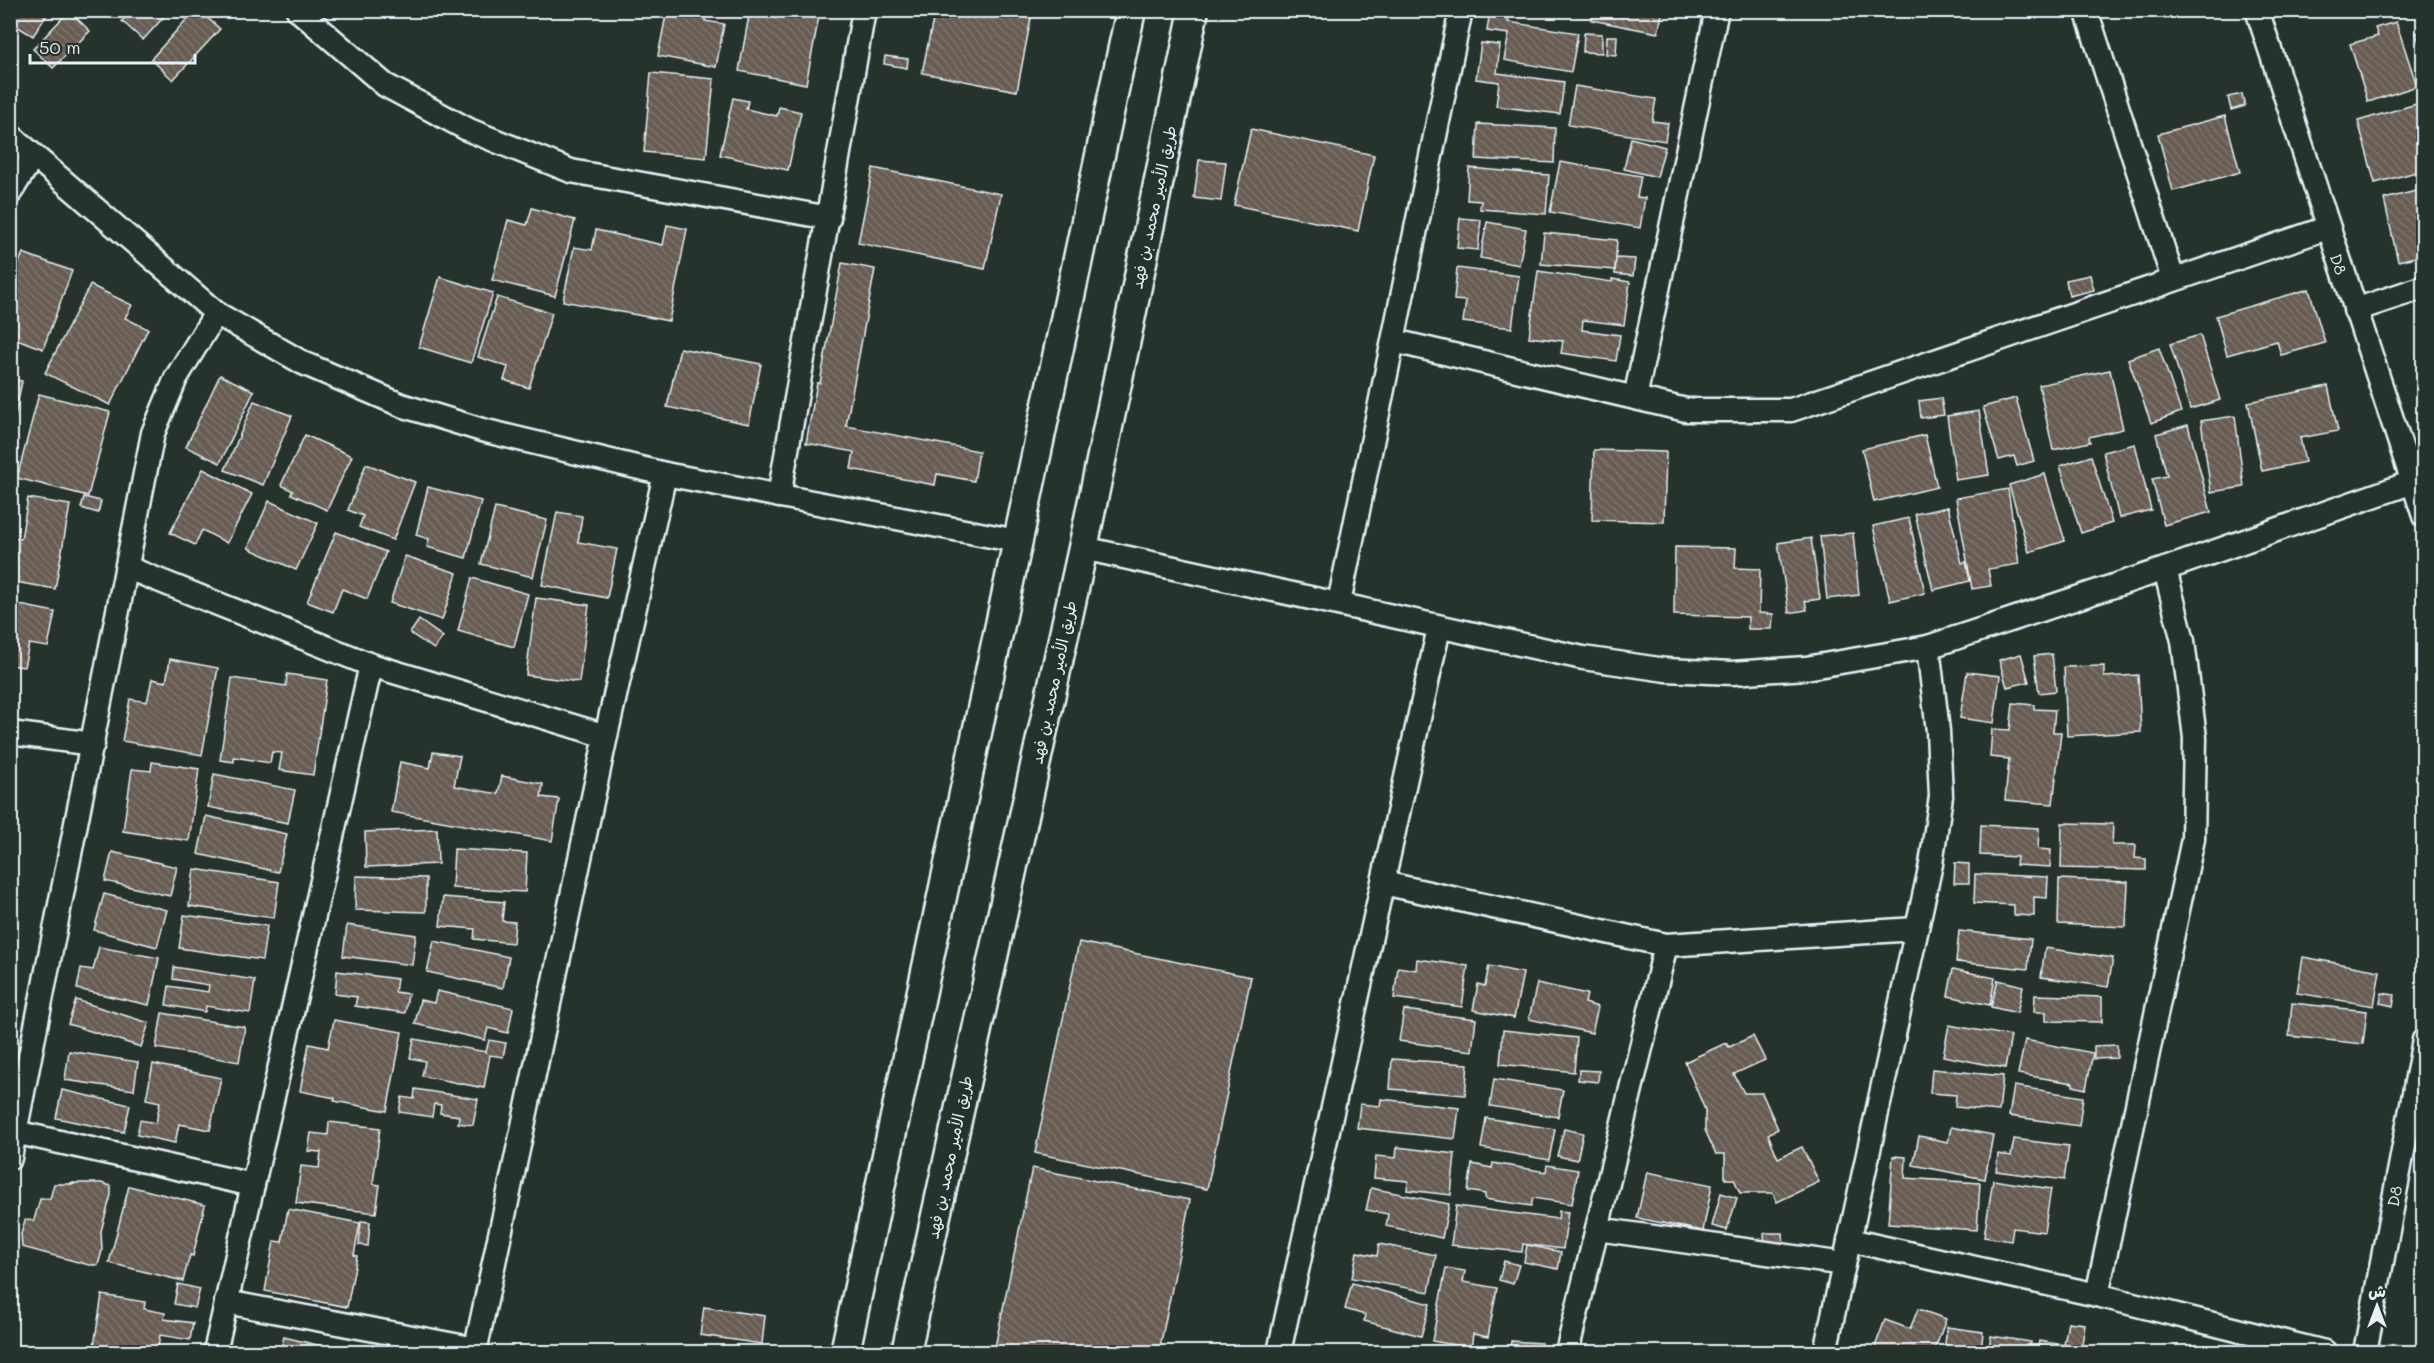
<svg xmlns="http://www.w3.org/2000/svg" width="2434" height="1363" font-family="Mali,'Playpen Sans Arabic',sans-serif">
	<defs>
		<pattern id="building-back-hatch" width="6" height="6" patternUnits="userSpaceOnUse" patternTransform="scale(1.5)"><rect width="6" height="6" fill="#675c53"/><path d="M-1 5l2 2M0 0l6 6M5-1l2 2" fill="none" stroke="#7d746c"/></pattern>
	</defs>
	<rect width="100%" height="100%" fill="#26332d"/>
	<filter id="ink" filterUnits="userSpaceOnUse"><feTurbulence type="fractalNoise" baseFrequency=".0167" numOctaves="2"/><feDisplacementMap in="SourceGraphic" scale="12" xChannelSelector="R" yChannelSelector="G"/><feConvolveMatrix kernelMatrix="1 2 1 2 8 2 1 2 1" color-interpolation-filters="sRGB"/></filter>
	<g filter="url(#ink)">
		<g fill="url(#building-back-hatch)" stroke="#e8f1f8" stroke-width="1.5">
			<path d="M12 10H50L33 36 10 22Z"/>
			<path d="M132 10H170L143 40 122 21Z"/>
			<path d="M195 10H199L220 29 173 80 151 59Z"/>
			<path d="M667 10H707L705 21 724 24 716 67 658 56Z"/>
			<path d="M750 10H792L819 16 806 84 739 71Z"/>
			<path d="M935 10H1019L1032 13 1017 91 922 73Z"/>
			<path d="M1490 10H1510L1508 22 1578 33 1571 72 1504 60 1509 34 1487 31Z"/>
			<path d="M1593 10H1663L1658 33 1591 20Z"/>
			<path d="M69 11 90 31 53 68 33 49Z"/>
			<path d="M2396 22 2417 86 2368 102 2350 44 2378 36 2375 28Z"/>
			<path d="M2424 31V58L2416 33Z"/>
			<path d="M1584 33 1602 34V53L1583 52Z"/>
			<path d="M1607 36H1617L1616 55 1606 54Z"/>
			<path d="M1481 43 1500 45 1497 73 1564 82 1560 114 1496 106 1499 82 1476 79Z"/>
			<path d="M885 56 908 59 907 68 884 64Z"/>
			<path d="M651 73 714 79 706 158 644 152Z"/>
			<path d="M1575 86 1656 99 1652 121 1668 123 1665 141 1568 125Z"/>
			<path d="M2242 94 2245 106 2231 110 2228 97Z"/>
			<path d="M733 98 748 101 746 109 777 116 779 107 801 112 788 170 720 155Z"/>
			<path d="M2420 103 2424 115V170L2375 183 2358 121Z"/>
			<path d="M2225 116 2240 172 2173 191 2158 134Z"/>
			<path d="M1478 124 1555 128 1554 163 1476 159Z"/>
			<path d="M1251 129 1374 155 1358 231 1234 205Z"/>
			<path d="M1631 138 1665 147 1657 177 1624 169Z"/>
			<path d="M1199 160 1226 162 1221 201 1194 198Z"/>
			<path d="M1560 162 1641 176 1637 197 1645 198 1640 228 1550 212Z"/>
			<path d="M873 168 1001 194 985 269 858 243Z"/>
			<path d="M1469 168 1549 175 1546 214 1480 209 1481 201 1467 200Z"/>
			<path d="M2424 189V255L2398 261 2384 199Z"/>
			<path d="M532 208 575 220 555 296 492 280 508 220 527 225Z"/>
			<path d="M1460 218 1481 220 1478 250 1457 248Z"/>
			<path d="M1487 222 1526 229 1519 265 1480 258Z"/>
			<path d="M667 225 687 229 669 321 563 301 574 247 592 250 596 230 663 245Z"/>
			<path d="M1544 233 1617 240 1615 270 1541 264Z"/>
			<path d="M23 253 72 271 43 349 14 338 10 346V270L15 272Z"/>
			<path d="M1616 258 1635 259 1633 276 1615 274Z"/>
			<path d="M842 263 875 269 846 426 979 451 974 481 937 474 935 485 851 469 854 452 806 443 817 383H820Z"/>
			<path d="M1457 268 1519 276 1512 328 1463 322 1466 301 1454 300Z"/>
			<path d="M1538 271 1612 282V279L1630 282 1624 325 1583 320 1582 330 1620 335 1616 361 1561 353 1563 341 1529 337Z"/>
			<path d="M2090 275 2094 290 2069 296 2066 280Z"/>
			<path d="M440 277 493 293 471 363 419 347Z"/>
			<path d="M90 285 132 305 125 318 148 329 110 405 45 373Z"/>
			<path d="M2309 289 2325 343 2281 355 2277 341 2227 355 2216 316Z"/>
			<path d="M497 297 552 313 529 388 504 380 508 367 478 357Z"/>
			<path d="M2200 335 2220 400 2190 409 2170 344Z"/>
			<path d="M680 348 761 364 749 424 667 407Z"/>
			<path d="M2159 348 2181 412 2151 423 2128 359Z"/>
			<path d="M2110 370 2123 429 2089 437 2090 442 2053 450 2039 385Z"/>
			<path d="M220 375 254 391 220 463 186 447Z"/>
			<path d="M10 379 22 381 10 441Z"/>
			<path d="M2328 386 2338 431 2300 438 2305 462 2262 471 2248 402Z"/>
			<path d="M39 394 110 412 88 496 17 478Z"/>
			<path d="M1941 398 1944 415 1921 418 1919 401Z"/>
			<path d="M2016 398 2034 461 2017 466 2014 456 1999 460 1983 407Z"/>
			<path d="M254 401 292 416 263 485 225 470Z"/>
			<path d="M1979 411 1989 475 1956 480 1947 416Z"/>
			<path d="M2235 416 2244 487 2211 492 2201 421Z"/>
			<path d="M2188 425 2211 512 2164 525 2152 479 2167 476 2156 434Z"/>
			<path d="M305 435 352 456 327 510 291 494 293 491 281 485Z"/>
			<path d="M1925 435 1937 487 1874 502 1862 449Z"/>
			<path d="M2135 444 2151 510 2119 518 2103 452Z"/>
			<path d="M1594 450 1666 452 1664 522 1592 520Z"/>
			<path d="M2091 456 2112 523 2081 533 2060 466Z"/>
			<path d="M366 464 415 482 393 540 359 527 363 516 348 510Z"/>
			<path d="M203 469 252 494 227 543 202 530 195 545 170 533Z"/>
			<path d="M2045 474 2065 541 2029 552 2009 485Z"/>
			<path d="M428 487 481 501 466 558 427 547 429 539 416 535Z"/>
			<path d="M2008 489 2019 564 1988 569 1991 586 1972 589 1956 498Z"/>
			<path d="M84 497 101 501 98 513 81 508Z"/>
			<path d="M28 498 70 505 55 589 10 581V537L21 539Z"/>
			<path d="M269 501 318 523 296 570 248 548Z"/>
			<path d="M1948 507 1962 563 1966 562 1970 581 1933 590 1915 514Z"/>
			<path d="M495 508 547 520 533 577 481 564Z"/>
			<path d="M557 512 582 516 578 542 617 549 607 598 542 585Z"/>
			<path d="M1909 518 1925 593 1890 601 1873 526Z"/>
			<path d="M336 532 386 552 367 599 342 589 333 612 307 602Z"/>
			<path d="M1853 533 1859 595 1827 599 1820 536Z"/>
			<path d="M1811 538 1820 599 1805 601 1807 610 1789 613 1778 543Z"/>
			<path d="M1675 547 1736 548 1735 568 1760 569 1759 613 1773 614 1772 629H1748V617L1674 615Z"/>
			<path d="M405 556 457 573 442 620 390 603Z"/>
			<path d="M472 578 528 594 514 647 458 631Z"/>
			<path d="M536 598 589 605 579 682 526 675Z"/>
			<path d="M10 603 55 612 48 647 29 644 24 667 10 665Z"/>
			<path d="M419 620 443 637 434 649 410 633Z"/>
			<path d="M2021 654 2029 682 2007 687 1999 660Z"/>
			<path d="M2052 654 2056 691 2039 693 2034 656Z"/>
			<path d="M170 659 218 668 202 755 122 741 130 699 147 702 152 679 166 682Z"/>
			<path d="M2104 666V677L2138 675 2141 732 2067 736 2064 667Z"/>
			<path d="M1967 672 2000 676 1994 723 1960 718Z"/>
			<path d="M287 674 327 680 313 775 279 770 282 753 272 752 270 763 234 757V762L220 760 232 678 286 686Z"/>
			<path d="M2013 703 2034 705V709L2055 710 2053 732H2061L2053 804 2005 800 2009 759 1990 757 1992 729 2010 730Z"/>
			<path d="M433 752 460 756 454 786 498 794 502 776 543 784 541 797 559 799 552 841 391 812 400 762 430 768Z"/>
			<path d="M152 762 199 769 189 841 123 831 132 769 151 771Z"/>
			<path d="M214 774 295 790 288 823 208 807Z"/>
			<path d="M206 816 287 834 278 872 198 854Z"/>
			<path d="M2062 823 2113 824 2112 845H2136L2135 858 2146 859V870L2061 868Z"/>
			<path d="M1981 825 2039 828 2038 849 2051 850 2050 867 2016 865 2017 857 1980 855Z"/>
			<path d="M437 829 438 864 366 867 365 832Z"/>
			<path d="M454 849 527 853 525 892 452 888Z"/>
			<path d="M112 852 177 867 170 896 105 881Z"/>
			<path d="M1955 863 1969 864V883H1954Z"/>
			<path d="M194 869 279 882 274 918 189 906Z"/>
			<path d="M1975 874 2048 877 2047 898 2034 897V916L2014 915V905L1974 903Z"/>
			<path d="M356 876 426 878V912L355 910Z"/>
			<path d="M2059 879 2128 882 2126 927 2058 924Z"/>
			<path d="M104 894 167 910 157 947 94 930Z"/>
			<path d="M443 897 504 902 502 921 515 922 513 943 474 939 475 929 440 926Z"/>
			<path d="M184 915 267 926 262 960 179 948Z"/>
			<path d="M347 925 416 935 412 965 343 956Z"/>
			<path d="M1959 931 2031 939 2028 969 1956 962Z"/>
			<path d="M434 941 509 957 503 988 427 972Z"/>
			<path d="M1079 942 1251 977 1207 1189 1035 1153Z"/>
			<path d="M99 947 159 958 149 1005 77 989 81 968 93 970Z"/>
			<path d="M2045 948 2113 958 2108 987 2041 977Z"/>
			<path d="M2303 957 2380 971 2374 1006 2297 993Z"/>
			<path d="M1417 959 1468 966 1462 1007 1394 998 1398 967 1416 970Z"/>
			<path d="M1489 966 1523 973 1514 1018 1473 1010 1478 984 1485 986Z"/>
			<path d="M174 967 255 980 250 1013 206 1006 205 1012 166 1005 169 986 208 992 209 985 173 979Z"/>
			<path d="M1953 969 1995 978 1990 1005 1948 996Z"/>
			<path d="M337 971 397 979 395 992 408 994 405 1013 355 1006 357 997 335 994Z"/>
			<path d="M1998 980 2023 986 2017 1013 1991 1007Z"/>
			<path d="M1537 983 1587 994 1585 1003 1598 1007 1592 1033 1529 1019Z"/>
			<path d="M437 991 513 1008 508 1033 488 1028 485 1040 415 1024 420 1000 434 1003Z"/>
			<path d="M2382 993 2395 995 2393 1006 2380 1003Z"/>
			<path d="M2035 995 2102 997V1022L2046 1021V1012H2034Z"/>
			<path d="M76 1000 149 1023 141 1047 68 1024Z"/>
			<path d="M2292 1003 2367 1011 2363 1044 2289 1036Z"/>
			<path d="M1404 1010 1476 1019 1472 1051 1399 1041Z"/>
			<path d="M162 1013 245 1027 239 1062 156 1048Z"/>
			<path d="M334 1020 402 1032 387 1111 334 1101 335 1098 300 1091 309 1044 328 1048Z"/>
			<path d="M1949 1025 2011 1036 2005 1068 1943 1056Z"/>
			<path d="M1503 1030 1577 1038 1574 1072 1500 1064Z"/>
			<path d="M1753 1036 1765 1060 1734 1074 1744 1093H1762L1778 1129 1768 1134 1778 1158 1802 1147 1819 1182 1777 1202 1773 1193H1740L1734 1179H1725V1154H1716L1705 1130V1110L1685 1062 1726 1043 1729 1047Z"/>
			<path d="M414 1039 486 1052 489 1040 506 1043 503 1057 490 1055 484 1088 422 1076 425 1061 410 1058Z"/>
			<path d="M2025 1040 2093 1053 2086 1089 2073 1086V1083L2018 1074Z"/>
			<path d="M2117 1045V1058L2094 1059V1046Z"/>
			<path d="M69 1051 138 1062 134 1090 65 1080Z"/>
			<path d="M1392 1059 1468 1064 1465 1095 1390 1089Z"/>
			<path d="M153 1064 221 1078 210 1130 179 1124 175 1143 137 1135 140 1120 156 1123 160 1102 146 1099Z"/>
			<path d="M1932 1069 2003 1076 1999 1111 1955 1107 1956 1095 1930 1093Z"/>
			<path d="M1579 1070 1599 1071 1598 1082 1578 1080Z"/>
			<path d="M1494 1079 1563 1090 1558 1117 1490 1106Z"/>
			<path d="M2014 1086 2083 1097 2079 1126 2009 1116Z"/>
			<path d="M415 1089 478 1099 473 1125 458 1123 459 1116 440 1113 441 1105 434 1104 432 1117 399 1112 402 1097 414 1099Z"/>
			<path d="M62 1090 130 1105 124 1132 56 1118Z"/>
			<path d="M1381 1099 1459 1108 1455 1139 1357 1128 1360 1104 1380 1106Z"/>
			<path d="M1486 1118 1555 1129 1549 1160 1481 1148Z"/>
			<path d="M329 1122 380 1128 373 1184 380 1185 376 1213 296 1203 301 1166 319 1168 321 1152 308 1151 311 1133 328 1135Z"/>
			<path d="M1951 1127 1993 1135 1985 1179 1913 1165 1919 1136 1948 1142Z"/>
			<path d="M1564 1129 1583 1133 1577 1160 1557 1156Z"/>
			<path d="M2014 1139 2069 1146 2064 1180 1996 1171 1998 1154 2011 1156Z"/>
			<path d="M1397 1147 1455 1154 1451 1195 1407 1190 1408 1181 1374 1178 1376 1156 1396 1158Z"/>
			<path d="M1893 1156 1906 1157 1905 1178 1980 1183 1977 1230 1888 1224Z"/>
			<path d="M1493 1163 1546 1172 1547 1165 1578 1170 1572 1204 1533 1198 1531 1206 1485 1199V1194L1468 1191 1472 1164 1492 1168Z"/>
			<path d="M1032 1168 1190 1200 1159 1352H994Z"/>
			<path d="M1647 1172 1712 1185 1703 1231 1637 1218Z"/>
			<path d="M1993 1180 2051 1189 2044 1232 2013 1228 2011 1241 1984 1237Z"/>
			<path d="M70 1183H101L111 1186V1195L101 1231 102 1251 98 1265H89L22 1247 21 1234 25 1220H34L40 1199H50L54 1184H75Z"/>
			<path d="M129 1186 205 1205 193 1256 190 1255 183 1281 109 1263Z"/>
			<path d="M1371 1188 1449 1204 1442 1238 1386 1226 1388 1214 1366 1210Z"/>
			<path d="M1721 1193 1737 1198 1727 1230 1712 1226Z"/>
			<path d="M1456 1206 1558 1219 1559 1211 1568 1212 1563 1249 1523 1244 1522 1252 1451 1245Z"/>
			<path d="M288 1209 360 1223 354 1255 357 1256 347 1307 265 1291 274 1241 282 1242Z"/>
			<path d="M361 1221 370 1222 368 1246 359 1245Z"/>
			<path d="M1764 1233H1783L1784 1249 1765 1250Z"/>
			<path d="M1379 1244 1436 1255 1429 1292 1352 1278 1357 1252 1377 1256Z"/>
			<path d="M1527 1245 1561 1252 1558 1269 1524 1262Z"/>
			<path d="M1504 1261 1519 1265 1513 1284 1499 1280Z"/>
			<path d="M1446 1268 1465 1271 1463 1282 1497 1288 1488 1337 1473 1334 1471 1348 1432 1341Z"/>
			<path d="M1352 1283 1430 1304 1421 1336 1364 1321 1365 1315 1345 1309Z"/>
			<path d="M178 1284 200 1289 195 1308 174 1304Z"/>
			<path d="M102 1295 145 1302 144 1309 165 1313 164 1319 193 1323 190 1340 160 1335 157 1352H93Z"/>
			<path d="M704 1307 765 1316 762 1344 700 1335Z"/>
			<path d="M1918 1309 1946 1319 1934 1352H1873L1885 1320 1910 1329Z"/>
			<path d="M2068 1322 2085 1324 2081 1351 2071 1349V1352H2037L2039 1341 2064 1345Z"/>
			<path d="M1947 1327 1983 1332 1981 1352H1944Z"/>
			<path d="M1991 1336 2031 1342 2029 1352H1988Z"/>
			<path d="M284 1337 338 1350 337 1352H266L267 1347 280 1351Z"/>
			<path d="M1511 1341 1542 1343 1541 1352H1510Z"/>
		</g>
		<g fill="none" stroke-linecap="round" stroke-linejoin="round">
			<defs>
				<g id="minor">
					<path d="M298 10 385 85 469 130 571 171 829 218"/>
					<path d="M2086 10 2173 279"/>
					<path d="M2257 10 2424 516"/>
					<path d="M10 135 216 313 303 363 401 405 482 430 665 474 1017 541"/>
					<path d="M10 193 33 156"/>
					<path d="M2355 310 2424 287"/>
					<path d="M1394 341 1686 410H1791L2327 228"/>
					<path d="M1635 398 1717 10"/>
					<path d="M779 496 864 10"/>
					<path d="M1083 548 1583 658 1666 670 1732 673 1806 668 1928 647 2165 569 2413 482"/>
					<path d="M128 568 371 665 606 736"/>
					<path d="M1339 603 1461 10"/>
					<path d="M10 733 93 744"/>
					<path d="M1383 883 1666 945 1916 929"/>
					<path d="M10 1131 253 1185"/>
					<path d="M10 1158 153 433 176 378 216 313"/>
					<path d="M1597 1229 1844 1264"/>
					<path d="M1849 1240 2097 1295 2193 839 2195 738 2183 641 2165 569"/>
					<path d="M2097 1295 2325 1352"/>
					<path d="M226 1302 476 1349"/>
					<path d="M215 1352 371 665"/>
					<path d="M475 1352 606 736 665 474"/>
					<path d="M1279 1352 1439 628"/>
					<path d="M1567 1352 1666 945"/>
					<path d="M1825 1352 1931 864 1941 796 1938 731 1928 647"/>
					<path d="M2365 1352 2424 1040"/>
				</g>
				<g id="tertiary">
					<path d="M845 1352 1131 10"/>
					<path d="M906 1352 1083 548 1194 10"/>
				</g>
			</defs>
			<use href="#minor" stroke="#e8f1f8" stroke-width="27"/>
			<use href="#tertiary" stroke="#e8f1f8" stroke-width="33"/>
			<use href="#minor" stroke="#26332d" stroke-width="22"/>
			<use href="#tertiary" stroke="#26332d" stroke-width="28"/>
		</g>
	</g>
	<g text-anchor="middle" dominant-baseline="central" stroke-width="4.5" stroke-linejoin="round" paint-order="stroke">
		<g font-size="16" fill="#e8f1f8" stroke="#26332d">
			<text transform="translate(1153 207) rotate(-78)">طريق الأمير محمد بن فهد</text>
			<text transform="translate(2339 264) rotate(71)">D8</text>
			<text transform="translate(1053 682) rotate(-78)">طريق الأمير محمد بن فهد</text>
			<text transform="translate(949 1157) rotate(-78)">طريق الأمير محمد بن فهد</text>
			<text transform="translate(2394 1196) rotate(-79)">D8</text>
		</g>
	</g>
	<rect width="2434" height="1363" fill="none" stroke="#26332d" stroke-width="36"/>
	<rect x="18" y="18" width="2398" height="1327" fill="none" stroke="#e8f1f8" stroke-width="2" filter="url(#ink)"/>
	<g transform="translate(2377 1306)" stroke="#26332d" stroke-width="4.5" paint-order="stroke">
	<path d="M0-4.5L10 22L0 15L-10 22Z" fill="#e8f1f8"/>
	<text y="-9" font-size="16" font-weight="bold" text-anchor="middle" fill="#e8f1f8">ش</text>
	</g>
	<path d="M30 54v9h165v-9" fill="none" stroke="#e8f1f8" stroke-width="3"/>
	<text x="39" y="54" font-size="18" fill="#e8f1f8" stroke="#26332d" stroke-width="4.5" paint-order="stroke">50 m</text>
</svg>
